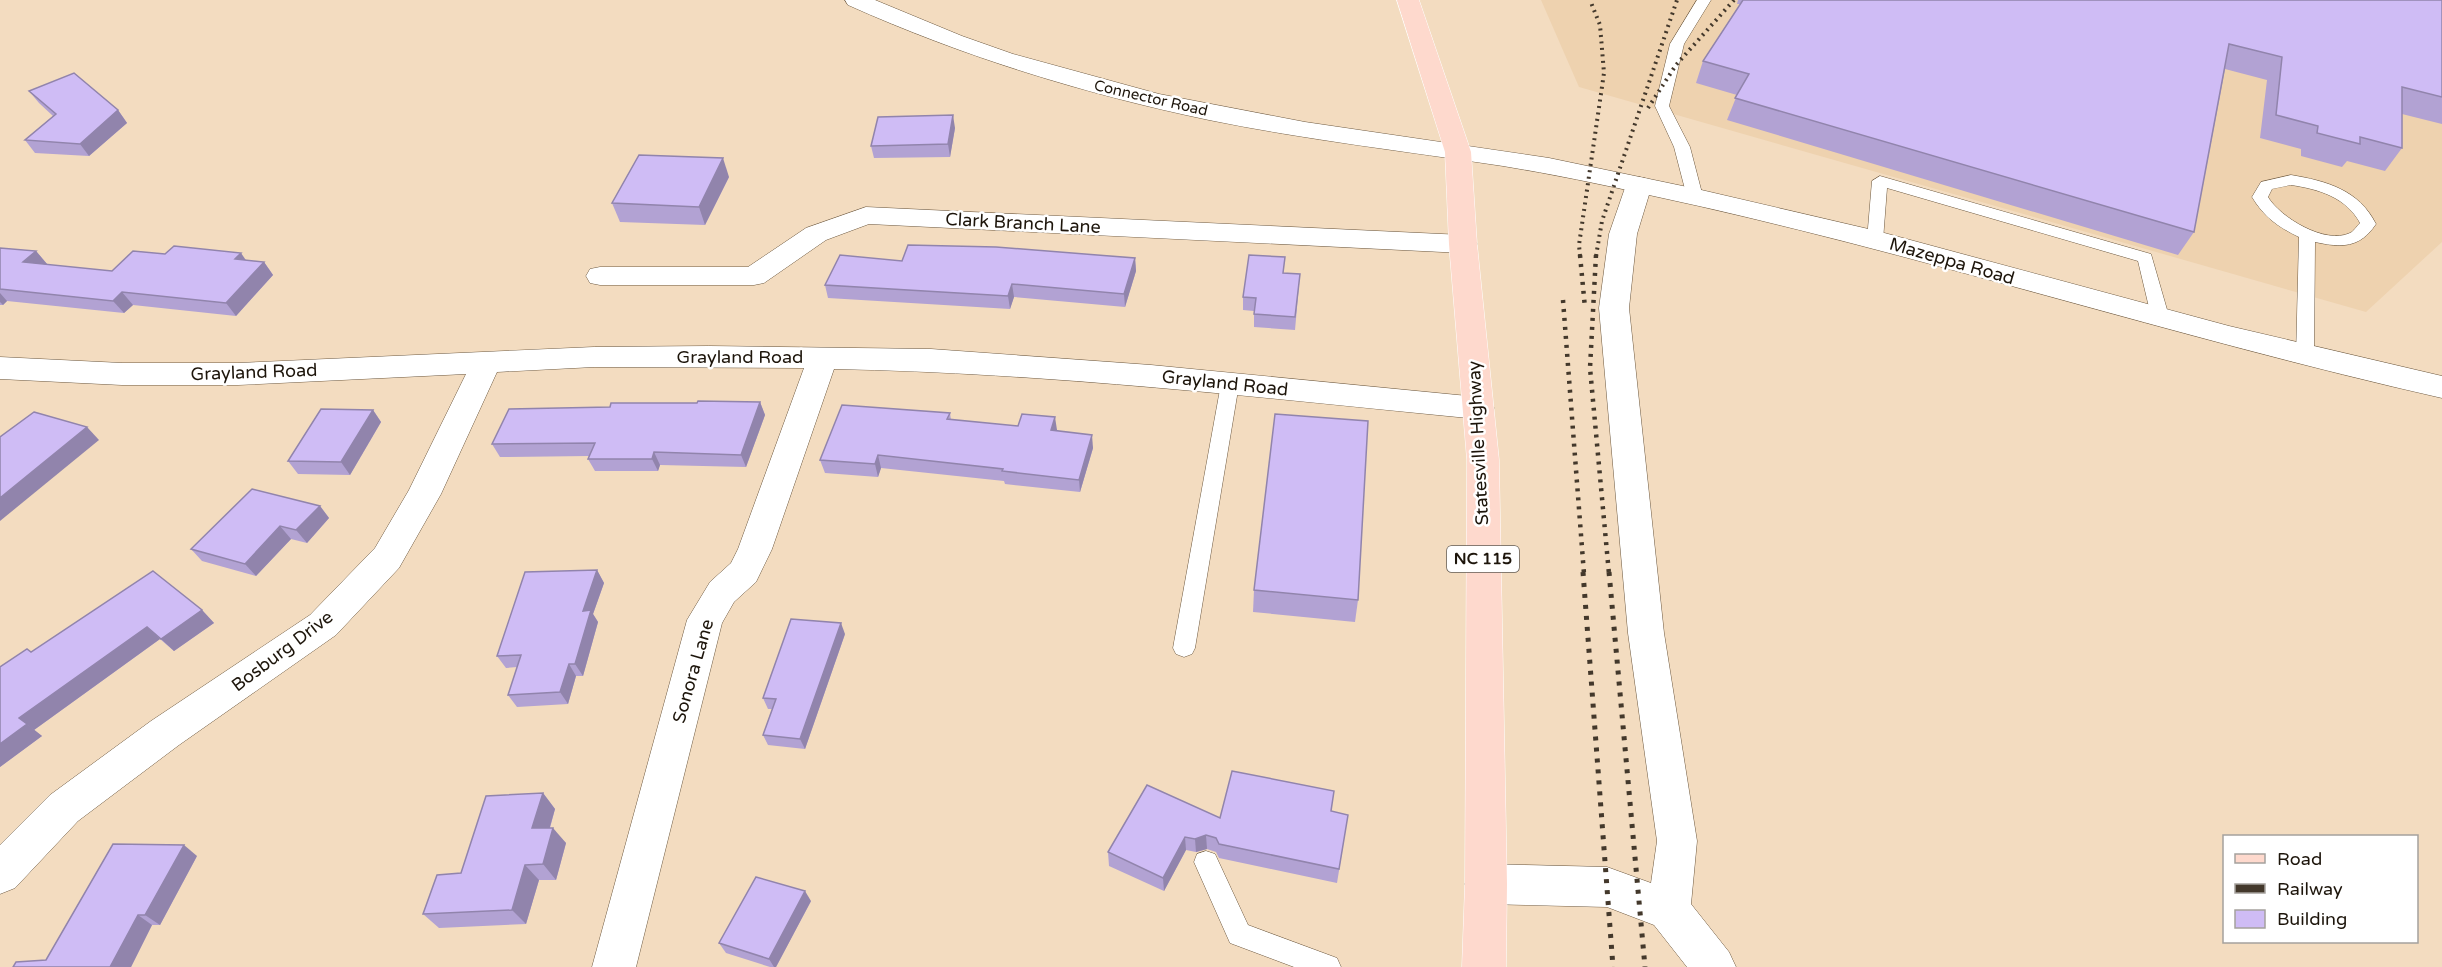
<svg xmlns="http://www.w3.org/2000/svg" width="2442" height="967" font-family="'Varela Round',sans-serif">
	<rect width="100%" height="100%" fill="#f3dcc0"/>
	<path fill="#eed2af" d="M1541 0H2442V242L2366 312 1579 87Z"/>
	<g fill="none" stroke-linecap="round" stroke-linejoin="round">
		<defs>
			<g id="service">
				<path d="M1697 0H1711L1684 44 1669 106 1690 147 1703 197 1695 202 1687 197 1674 147 1655 106 1670 44Z"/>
				<path d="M2291 175C2327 181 2359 190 2376 224 2360 248 2342 248 2315 242L2314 357 2311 361 2305 363 2299 361 2296 357 2299 237C2278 227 2264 217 2252 197L2261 182ZM2291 185C2318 189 2346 197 2360 223 2357 226 2353 232 2350 233 2325 245 2280 217 2268 197L2272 189Z"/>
				<path d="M1880 176 2151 254 2170 320 2167 324H2155L2152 320 2138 261 1887 188 1883 240 1881 244H1869L1867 240 1872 181Z"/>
				<path d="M1230 378 1236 379 1239 384 1195 648 1192 654 1184 657 1176 654 1173 648 1221 384 1224 379Z"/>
				<path d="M1206 851 1215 854 1248 925 1337 958 1341 967H1294L1230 943 1194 862 1197 854Z"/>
			</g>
			<g id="minor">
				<path d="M1639 177 1648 179 1652 185 1637 234 1629 308 1664 633 1697 841 1691 904 1729 952 1736 967H1687L1654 925 1607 907 1486 904 1471 898 1465 884 1471 870 1486 864 1607 867 1651 883 1657 841 1628 633 1599 308 1609 234 1626 185 1630 179Z"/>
				<path d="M866 207 1463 235 1473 238 1477 244 1473 250 1463 253 869 224 826 240 764 283 754 285H600L590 283 586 276 590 269 600 267H748L806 228Z"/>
				<path d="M709 346 931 349 1151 365 1478 397 1489 400 1494 408 1489 416 1478 419C1264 398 1050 373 834 369L772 549 756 582 734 602 722 623 636 967H592L687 620 710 582 731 563 738 549 804 368 594 367 497 372 441 494 399 568 336 635 179 745 78 821 15 888 0 894V845L50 795 151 721 310 615 375 548 409 490 466 374 238 385H122L0 379V357L122 363H238L594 347Z"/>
			</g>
			<path id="tertiary" d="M845 0H875L962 36 1013 54 1159 94 1305 122 1549 158 1697 189 1877 231 2229 326 2442 376V398C2176 338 1916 252 1649 195 1601 184 1552 174 1503 166 1405 151 1307 140 1209 120 1085 94 964 57 848 5Z"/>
			<path id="primary" d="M1397 0H1419L1471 152 1477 244 1499 460 1507 884 1506 967H1462L1465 884 1467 460 1449 244 1445 152Z"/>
		</defs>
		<use href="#service" stroke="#6c583f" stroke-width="1"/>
		<use href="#minor" stroke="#6c583f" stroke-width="1"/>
		<use href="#tertiary" stroke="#6c583f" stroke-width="1"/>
		<use href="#primary" stroke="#fff" stroke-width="1"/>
		<use href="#service" fill="#fff" fill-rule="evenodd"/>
		<use href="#minor" fill="#fff" fill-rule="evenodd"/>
		<use href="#tertiary" fill="#fff" fill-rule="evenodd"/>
		<use href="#primary" fill="#fed9cd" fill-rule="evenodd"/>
		<g stroke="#43382b" stroke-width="4" stroke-dasharray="2 4.5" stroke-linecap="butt">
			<path d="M1648 108 1676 65 1734 0"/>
			<path d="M1580 256 1579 245 1604 73 1600 25 1590 0"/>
			<path d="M1596 256 1602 221 1677 0"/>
		</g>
		<g stroke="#43382b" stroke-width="4.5" stroke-dasharray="3 6" stroke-linecap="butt">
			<path d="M1580 255 1585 308"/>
			<path d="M1596 255 1590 368 1609 574"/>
			<path d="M1563 300 1584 574"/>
		</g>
		<g stroke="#43382b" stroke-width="5" stroke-dasharray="4 7" stroke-linecap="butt">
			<path d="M1583 572 1613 967"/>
			<path d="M1609 572 1645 967"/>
		</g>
	</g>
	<g fill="#b2a2d3">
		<path d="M1738 0H2442V124L2402 114V148L2385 171 2347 161 2342 167 2301 156V149L2260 138 2267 80 2225 69 2194 232 2178 255 1727 120 1737 95 1696 83 1703 61 1740 4H1737Z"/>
		<path d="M29 91 118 110 127 123 89 156 35 153 25 140 53 116 39 103Z"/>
		<path d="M955 128 950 157 874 158 871 146Z"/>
		<path d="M729 177 705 225 620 222 612 203Z"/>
		<path d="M0 248 36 251 47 264 46 265 112 271 165 254 264 262 273 275 236 316 133 305 124 313 7 301 3 305H0Z"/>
		<path d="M1135 258 1136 271 1125 307 1014 297 1010 309 828 298 825 285 902 261Z"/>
		<path d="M1284 273 1300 274 1295 330 1254 327V311L1243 310V297Z"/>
		<path d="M760 402 765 415 746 467 660 465 658 471H595L588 459 589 456 500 457 492 444 610 407Z"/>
		<path d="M373 410 381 422 350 475 298 474 288 461Z"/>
		<path d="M950 413 951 420 1057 430 1056 431 1093 448 1080 492 1005 484 1004 481 881 468 878 477 825 473 820 460Z"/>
		<path d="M320 506 329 518 307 543 291 539 256 576 202 561 191 549Z"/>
		<path d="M597 570 604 583 593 614 598 622 583 676H576L568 704 517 707 508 695 517 667 506 668 497 656Z"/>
		<path d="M1254 590 1358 600 1355 622 1253 612Z"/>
		<path d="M202 610 214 623 174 651 160 639 34 730 42 736 0 767 31 652Z"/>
		<path d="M845 634 805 749 768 745 763 735 772 709H768L763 698Z"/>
		<path d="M543 793 555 809 550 828 566 843 556 880H539L526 924 439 928 423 914 461 873Z"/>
		<path d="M1331 811 1348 815 1337 883 1219 858 1216 852 1207 849 1196 852 1186 850 1164 891 1109 866 1108 852 1220 818Z"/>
		<path d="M197 856 160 925H152L131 967H13L46 960Z"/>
		<path d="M811 901 776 967H770L726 953 719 943Z"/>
	</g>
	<g fill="#9184ac">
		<path d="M118 110 127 123 89 156 80 144Z"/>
		<path d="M953 115 955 128 950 157 948 144Z"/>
		<path d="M723 158 729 177 705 225 699 207Z"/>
		<path d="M36 251 47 264 34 275 23 262Z"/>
		<path d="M241 253 250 266 235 259Z"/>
		<path d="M1135 258 1136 271 1125 307 1124 294Z"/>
		<path d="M264 262 273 275 236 316 226 303Z"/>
		<path d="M1012 284 1014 297 1010 309 1008 296Z"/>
		<path d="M122 292 133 305 124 313 113 301Z"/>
		<path d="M0 293 7 301 3 305 0 302Z"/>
		<path d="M760 402 765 415 746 467 741 455Z"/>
		<path d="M373 410 381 422 350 475 341 462Z"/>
		<path d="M1055 417 1057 430 1052 443 1051 430Z"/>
		<path d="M87 427 99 440 0 521V498Z"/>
		<path d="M1092 435 1093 448 1080 492 1079 480Z"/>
		<path d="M654 452 660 465 658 471 652 459Z"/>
		<path d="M878 455 881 468 878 477 875 464Z"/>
		<path d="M320 506 329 518 307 543 296 530Z"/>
		<path d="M280 526 291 539 256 576 245 564Z"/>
		<path d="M597 570 604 583 593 614 598 622 583 676 575 664 583 611Z"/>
		<path d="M202 610 214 623 174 651 161 639Z"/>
		<path d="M841 623 845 634 805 749 800 739Z"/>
		<path d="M147 627 160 639 34 730 19 718Z"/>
		<path d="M569 664 576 676 568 704 560 692Z"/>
		<path d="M27 724 42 736 0 767V744Z"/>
		<path d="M543 793 555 809 545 844 532 828Z"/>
		<path d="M553 828 566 843 556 880 543 864Z"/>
		<path d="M1206 835 1207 849 1196 852 1195 839Z"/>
		<path d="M1185 837 1186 850 1164 891 1163 878Z"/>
		<path d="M184 845 197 856 160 925 145 915Z"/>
		<path d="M525 865 539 880 526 924 512 910Z"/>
		<path d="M805 891 811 901 776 967H774L769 959Z"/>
		<path d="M138 915 152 925 131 967H110Z"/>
	</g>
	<g fill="#cfbcf5" stroke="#9184ac" stroke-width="1.5">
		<path d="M1743 0H2442V97L2402 87V148L2360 137V144L2317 133 2318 126 2276 115 2282 57 2229 44 2194 232 1735 98 1749 74 1703 61Z"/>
		<path d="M74 73 118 110 80 144 25 140 56 114 29 91Z"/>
		<path d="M953 115 948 144 871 146 878 117Z"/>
		<path d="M639 155 723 158 699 207 612 203Z"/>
		<path d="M908 245 996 247 1135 258 1124 294 1012 284 1008 296 825 285 840 255 902 261Z"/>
		<path d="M174 246 241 253 235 259 264 262 226 303 122 292 113 301 0 289V248L36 251 23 262 112 271 133 251 165 254Z"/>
		<path d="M1249 255 1285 257 1283 273 1300 274 1295 317 1254 314 1256 298 1243 297Z"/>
		<path d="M698 401 760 402 741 455 654 452 652 459H588L595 443 492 444 509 409 610 407 611 403H697Z"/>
		<path d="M842 405 950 413 947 419 1018 426 1022 414 1055 417 1051 430 1092 435 1079 480 1002 471 1003 469 878 455 875 464 820 460Z"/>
		<path d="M321 409 373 410 341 462 288 461Z"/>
		<path d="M34 412 87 427 0 498V437Z"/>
		<path d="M1275 414 1368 421 1358 600 1254 590Z"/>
		<path d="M252 489 320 506 296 530 280 526 245 564 191 549Z"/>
		<path d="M597 570 583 611 591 610 575 664H569L560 692 508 695 521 655 497 656 525 572Z"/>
		<path d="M153 571 202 610 161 639 147 627 19 718 27 724 0 744V667L27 649 31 652Z"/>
		<path d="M791 619 841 623 800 739 763 735 776 699 763 698Z"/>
		<path d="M1232 771 1334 791 1331 811 1348 815 1339 869 1219 844 1216 838 1206 835 1195 839 1185 837 1163 878 1108 852 1147 785 1220 818Z"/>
		<path d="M543 793 532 828H553L543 864 525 865 512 910 423 914 437 875 461 873 486 796Z"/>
		<path d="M113 844 184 845 145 915H138L110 967H13L16 962 46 960Z"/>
		<path d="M756 877 805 891 769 959 719 943Z"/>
	</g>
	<g text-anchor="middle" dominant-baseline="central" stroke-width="5" stroke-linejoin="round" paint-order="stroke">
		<g font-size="15" fill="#1d150b" stroke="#fff">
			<text transform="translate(1151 98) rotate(13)">Connector Road</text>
		</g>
		<rect fill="#fff" stroke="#615b54" stroke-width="1.5" x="1447" y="546" width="72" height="26" rx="4.5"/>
		<g font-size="16" font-weight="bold" fill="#1d150b">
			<text x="1483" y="559">NC 115</text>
		</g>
		<g font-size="18" fill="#1d150b" stroke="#fff">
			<text transform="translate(1023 223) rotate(3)">Clark Branch Lane</text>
			<text transform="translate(1952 261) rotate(16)">Mazeppa Road</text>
			<text x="740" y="357">Grayland Road</text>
			<text transform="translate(254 372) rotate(-2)">Grayland Road</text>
			<text transform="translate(1225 383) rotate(6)">Grayland Road</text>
			<text transform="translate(1478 443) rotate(-93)">Statesville Highway</text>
			<text transform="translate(282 651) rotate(-37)">Bosburg Drive</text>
			<text transform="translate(693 671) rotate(-74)">Sonora Lane</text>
		</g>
	</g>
	<rect x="2223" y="835" width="195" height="108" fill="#ffffff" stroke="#a5a19d" stroke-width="1.5"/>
	<rect x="2235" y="854" width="30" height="9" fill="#fed9cd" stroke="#a5a19d" stroke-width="1.5"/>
	<text x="2277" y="865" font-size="18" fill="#1d150b">Road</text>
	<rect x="2235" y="884" width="30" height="9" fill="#43382b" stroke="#a5a19d" stroke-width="1.5"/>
	<text x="2277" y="895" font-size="18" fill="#1d150b">Railway</text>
	<rect x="2235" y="910" width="30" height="18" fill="#cfbcf5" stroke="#a5a19d" stroke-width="1.5"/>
	<text x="2277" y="925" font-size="18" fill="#1d150b">Building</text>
</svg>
